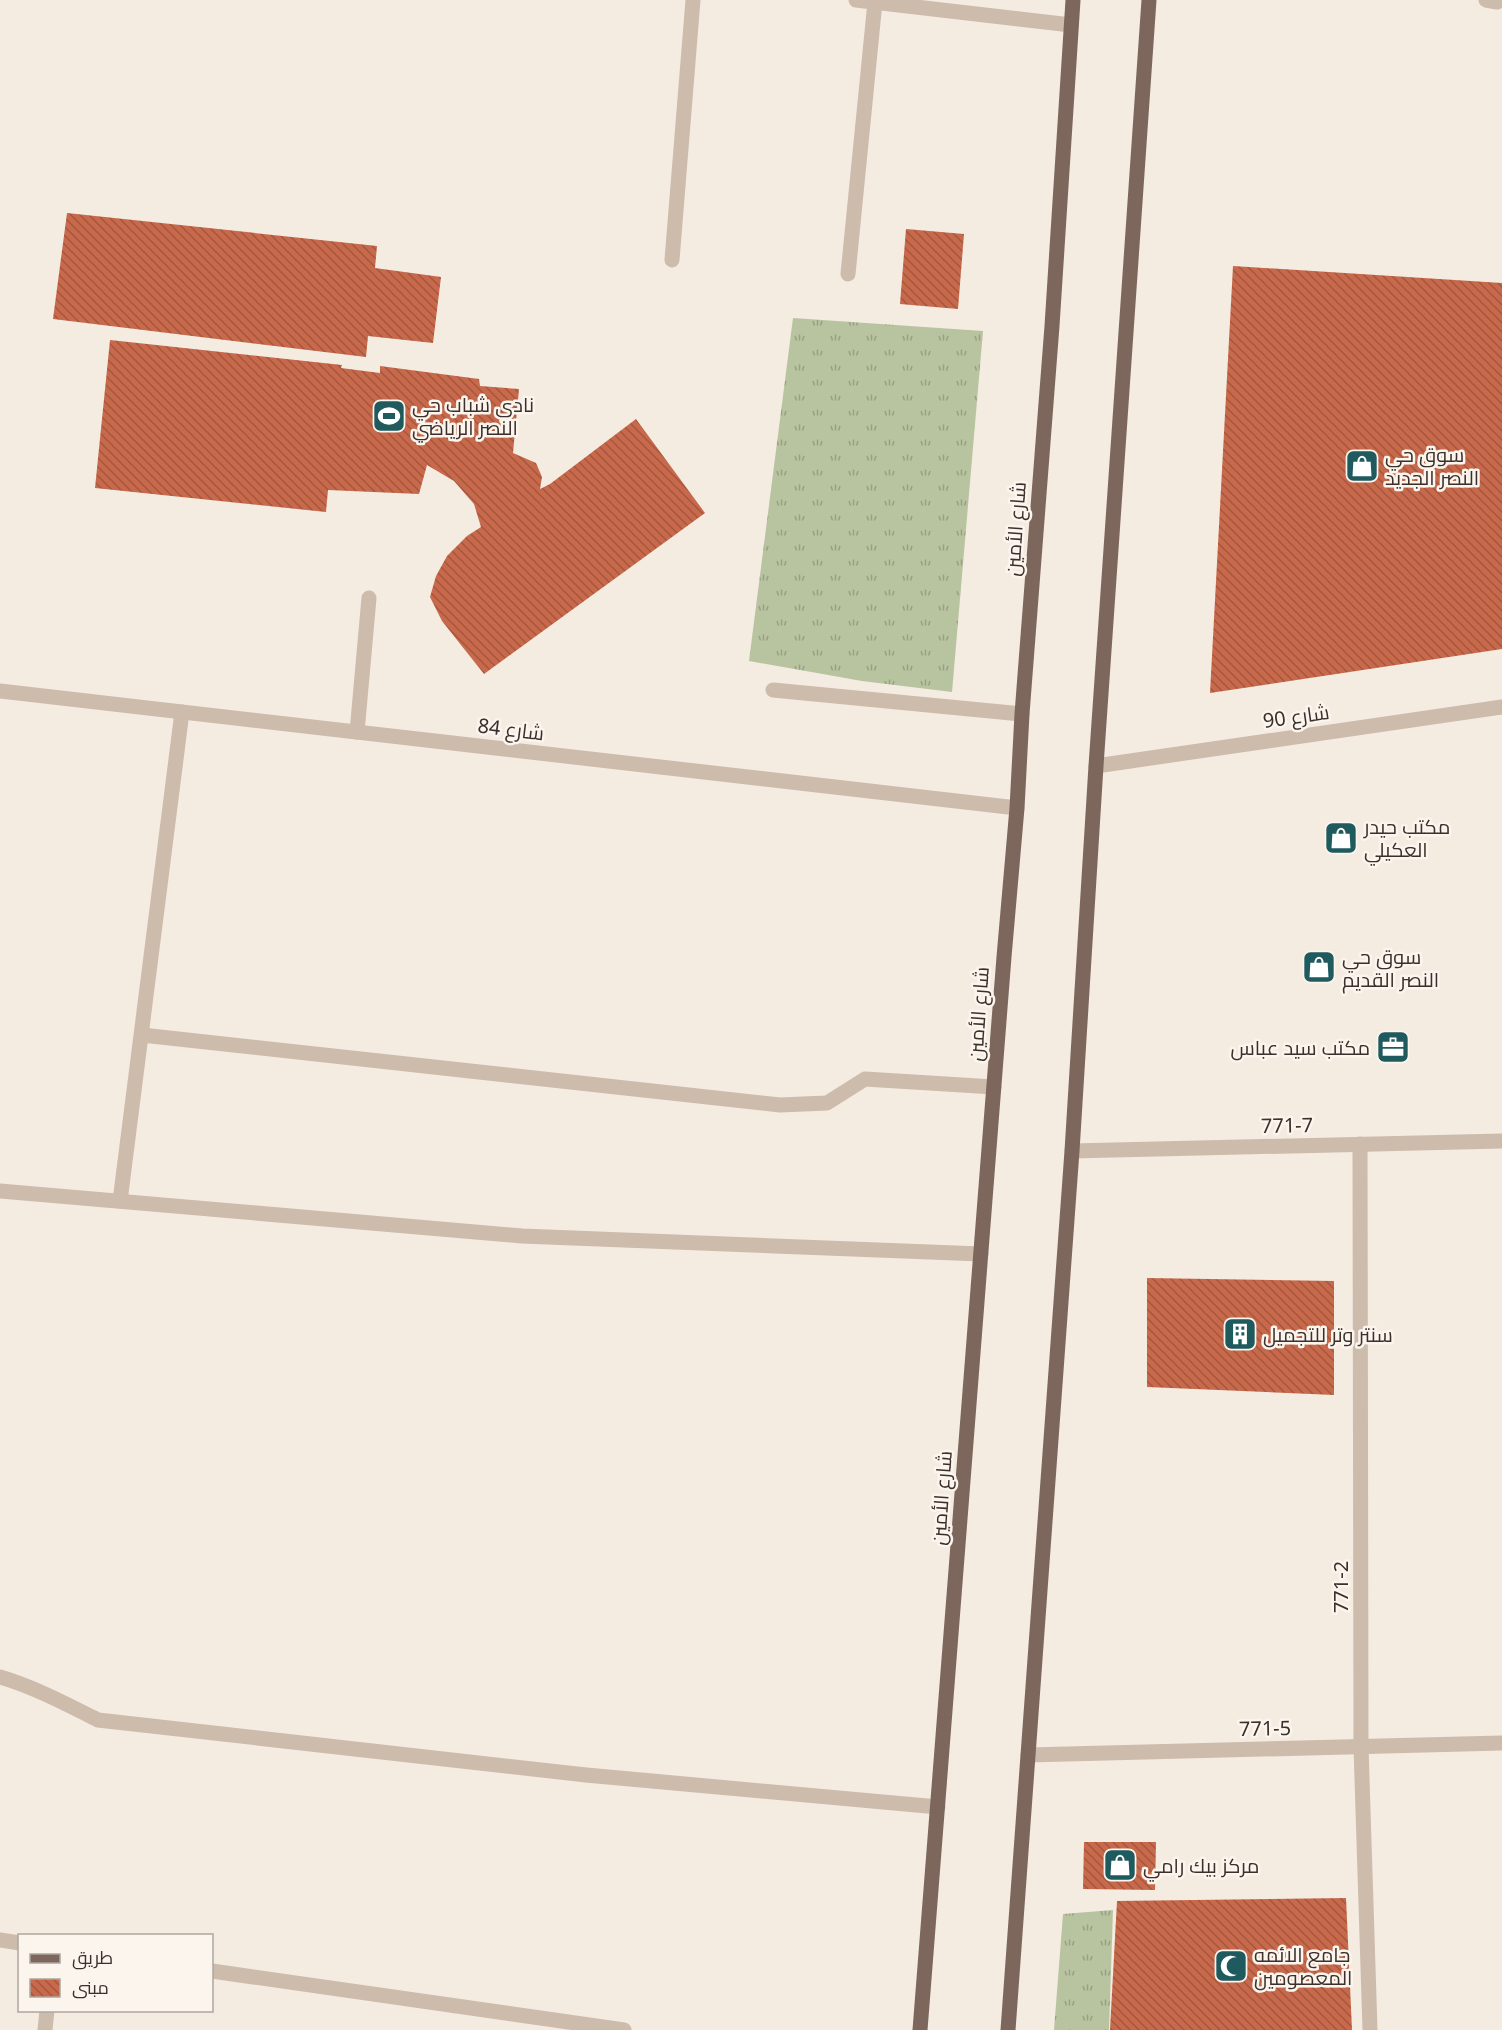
<svg xmlns="http://www.w3.org/2000/svg" width="1502" height="2030" font-family="'Noto Sans',Cairo,sans-serif">
	<defs>
		<pattern id="grass-tufts" width="24" height="20" patternUnits="userSpaceOnUse" patternTransform="scale(1.5)"><rect width="24" height="20" fill="#b8c4a0"/><path d="M3 7l-1-3M5 7V3M7 7l1-3M15 17l-1-3M17 17v-4M19 17l1-3" fill="none" stroke="#97a083"/></pattern>
		<pattern id="building-back-hatch" width="6" height="6" patternUnits="userSpaceOnUse" patternTransform="scale(1.5)"><rect width="6" height="6" fill="#c8694b"/><path d="M-1 5l2 2M0 0l6 6M5-1l2 2" fill="none" stroke="#a4573f"/></pattern>
	</defs>
	<rect width="100%" height="100%" fill="#f4ebe1"/>
	<g fill="url(#grass-tufts)">
		<path d="M793 318 983 331 952 692 862 681 749 661Z"/>
		<path d="M1113 1910 1109 2030H1054L1063 1914Z"/>
	</g>
	<g fill="url(#building-back-hatch)">
		<path d="M67 213 377 246 375 268 441 277 433 343 368 336 366 357 53 319Z"/>
		<path d="M906 229 964 234 958 309 900 304Z"/>
		<path d="M1233 266 1502 283V649L1210 693Z"/>
		<path d="M110 340 342 365 341 368 380 373V366L479 379 480 386 519 389 513 453 536 463 542 477 540 489 550 484 636 419 705 513 484 674 442 621 430 597 436 576 447 556 467 536 481 527 474 504 454 481 427 465 419 494 328 490 326 512 95 488Z"/>
		<path d="M1147 1278 1334 1281V1395L1147 1387Z"/>
		<path d="M1084 1842H1156L1155 1890 1083 1889Z"/>
		<path d="M1346 1898 1352 2030H1110L1117 1901Z"/>
	</g>
	<g fill="none" stroke-linecap="round" stroke-linejoin="round">
		<g stroke="#cdbbac" stroke-width="15">
			<path d="M856 0 1071 25"/>
			<path d="M1486 0 1497 2"/>
			<path d="M672 260 693 0"/>
			<path d="M848 274 875 2"/>
			<path d="M773 690 1022 714"/>
			<path d="M0 691 1017 808"/>
			<path d="M357 732 369 598"/>
			<path d="M1096 766 1502 707"/>
			<path d="M142 1035 780 1105 827 1103 865 1079 994 1087"/>
			<path d="M1360 1144 1361 1747 1370 2030"/>
			<path d="M1072 1151 1502 1141"/>
			<path d="M0 1191 522 1236 981 1254"/>
			<path d="M120 1201 182 712"/>
			<path d="M0 1677C34 1687 66 1704 98 1720L586 1775 938 1807"/>
			<path d="M1028 1755 1502 1743"/>
			<path d="M0 1940 20 1943"/>
			<path d="M212 1971 624 2030"/>
			<path d="M45 2030 47 2010"/>
		</g>
		<g stroke="#7d675c" stroke-width="15">
			<path d="M920 2030 1004 957 1017 808 1022 714 1052 326 1073 0"/>
			<path d="M1008 2030 1072 1151 1096 766 1149 0"/>
		</g>
	</g>
	<defs>
		<symbol id="stadium-square" viewBox="-11 -11 22 22"><rect x="-9" y="-9" width="18" height="18" rx="4" fill="#1f5a5e" stroke="#fbf5ee"/><path d="M0-5a6.5 5 0 1 0 0 10a6.5 5 0 1 0 0-10ZM-3.5-1.8h7v3.6h-7Z" fill="#fff"/></symbol>
		<symbol id="shop-square" viewBox="-11 -11 22 22"><rect x="-9" y="-9" width="18" height="18" rx="4" fill="#1f5a5e" stroke="#fbf5ee"/><path d="M-5-2.5h2.3a2.7 3.5 0 0 1 5.4 0H5L5.5 6h-11ZM-1.5-2.5h3a1.5 2.3 0 0 0-3 0Z" fill="#fff"/></symbol>
		<symbol id="office-square" viewBox="-11 -11 22 22"><rect x="-9" y="-9" width="18" height="18" rx="4" fill="#1f5a5e" stroke="#fbf5ee"/><path d="M-6-3h4V-5.5h4V-3h4V5H-6ZM-1-4.5V-3h2v-1.5ZM-6 0V1H6V0Z" fill="#fff"/></symbol>
		<symbol id="building-square" viewBox="-11 -11 22 22"><rect x="-9" y="-9" width="18" height="18" rx="4" fill="#1f5a5e" stroke="#fbf5ee"/><path d="M-4-6H4V6H1V3H-1V6H-4ZM-2.5-4.3h1.7v1.8h-1.7ZM.8-4.3h1.7v1.8H.8ZM-2.5-1h1.7V.8h-1.7ZM.8-1h1.7V.8H.8Z" fill="#fff"/></symbol>
		<symbol id="mosque-square" viewBox="-11 -11 22 22"><rect x="-9" y="-9" width="18" height="18" rx="4" fill="#1f5a5e" stroke="#fbf5ee"/><path d="M3.5-4.9A6 6 0 1 0 3.5 4.9A5 5 0 1 1 3.5-4.9Z" fill="#fff"/></symbol>
	</defs>
	<g fill-rule="evenodd">
		<use href="#stadium-square" x="370" y="397" width="38" height="38"/>
		<use href="#shop-square" x="1343" y="447" width="38" height="38"/>
		<use href="#shop-square" x="1322" y="819" width="38" height="38"/>
		<use href="#shop-square" x="1300" y="948" width="38" height="38"/>
		<use href="#office-square" x="1374" y="1028" width="38" height="38"/>
		<use href="#building-square" x="1221" y="1315" width="38" height="38"/>
		<use href="#shop-square" x="1101" y="1846" width="38" height="38"/>
		<use href="#mosque-square" x="1212" y="1947" width="38" height="38"/>
	</g>
	<g text-anchor="middle" dominant-baseline="central" stroke-width="5" stroke-linejoin="round" paint-order="stroke">
		<g font-size="20" fill="#3b302b" stroke="#fbf5ee" text-anchor="start">
			<text x="412" y="404">نادي شباب حي<tspan x="412" dy="23">النصر الرياضي</tspan></text>
			<text x="1385" y="454">سوق حي<tspan x="1385" dy="23">النصر الجديد</tspan></text>
			<text x="1364" y="826">مكتب حيدر<tspan x="1364" dy="23">العكيلي</tspan></text>
			<text x="1342" y="956">سوق حي<tspan x="1342" dy="23">النصر القديم</tspan></text>
			<text x="1370" y="1047" text-anchor="end">مكتب سيد عباس</text>
			<text x="1263" y="1334">سنتر وتر للتجميل</text>
			<text x="1143" y="1865">مركز بيك رامي</text>
			<text x="1254" y="1954">جامع الائمه<tspan x="1254" dy="23">المعصومين</tspan></text>
		</g>
		<g font-size="20" fill="#3b302b" stroke="#fbf5ee">
			<text transform="translate(1015 529) rotate(-86)">شارع الأمين</text>
			<text transform="translate(1296 716) rotate(-8)">شارع 90</text>
			<text transform="translate(511 729) rotate(7)">شارع 84</text>
			<text transform="translate(978 1014) rotate(-86)">شارع الأمين</text>
			<text transform="translate(1287 1125) rotate(-1)">771-7</text>
			<text transform="translate(941 1498) rotate(-86)">شارع الأمين</text>
			<text transform="translate(1340 1587) rotate(-90)">771-2</text>
			<text transform="translate(1265 1728) rotate(-1)">771-5</text>
		</g>
	</g>
	<rect x="18" y="1934" width="195" height="78" fill="#fbf5ee" stroke="#aea6a0" stroke-width="1.5"/>
	<rect x="30" y="1954" width="30" height="9" fill="#7d675c" stroke="#aea6a0" stroke-width="1.5"/>
	<text x="72" y="1964" font-size="18" fill="#3b302b">طريق</text>
	<rect x="30" y="1979" width="30" height="18" fill="url(#building-back-hatch)" stroke="#aea6a0" stroke-width="1.5"/>
	<text x="72" y="1994" font-size="18" fill="#3b302b">مبنى</text>
</svg>
